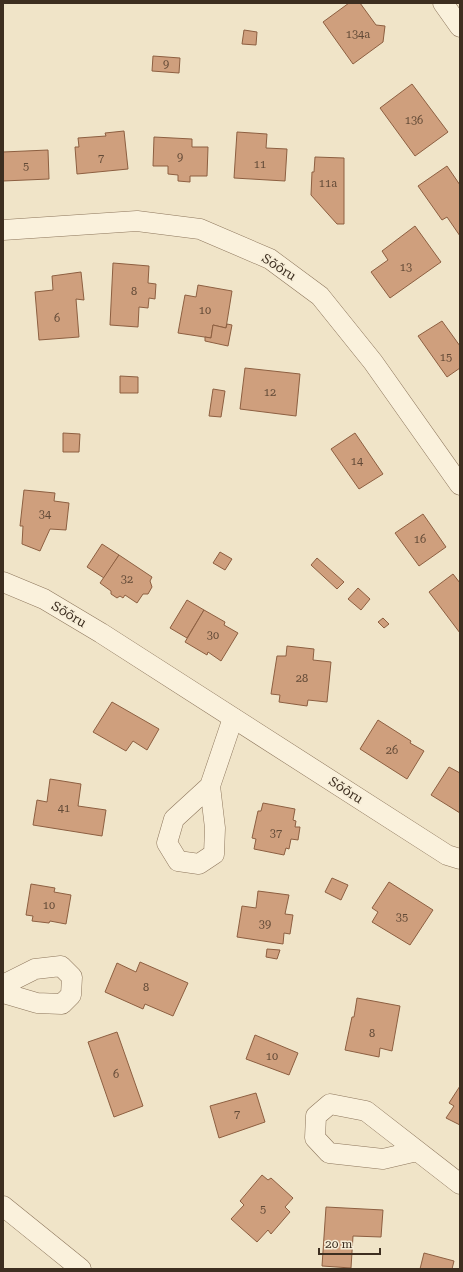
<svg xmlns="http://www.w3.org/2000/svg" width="463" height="1272" font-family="'Roboto Serif',serif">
	<rect width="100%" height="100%" fill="#f0e4c8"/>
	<g fill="#cf9f7d" stroke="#8d5f41">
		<path d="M349 3H360L376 25 385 26 383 42 353 64 323 22Z"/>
		<path d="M244 30 257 32 256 45 242 44Z"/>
		<path d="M153 56 180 58 179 73 152 71Z"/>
		<path d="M412 84 448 132 415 156 380 108Z"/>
		<path d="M124 131 128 169 77 174 75 147H79L78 138 106 136 105 133Z"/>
		<path d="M237 132 267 134 266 148 287 149 285 181 234 178Z"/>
		<path d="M154 137 192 139V147H208L207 176H190V182L178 181V175L168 174V166H153Z"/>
		<path d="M48 150 49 179 3 181V152Z"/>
		<path d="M315 157 344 158V224H337L311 195 312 172H314Z"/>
		<path d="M447 166 460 185V236L447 217 442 220 418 186Z"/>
		<path d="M415 226 441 262 390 298 371 272 388 260 382 251Z"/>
		<path d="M113 263 149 266 148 283 156 284 155 299 149 298 148 308 139 307 138 327 110 325Z"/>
		<path d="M81 272 84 300 76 299 79 337 39 340 35 292 53 290 52 276Z"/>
		<path d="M198 285 232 291 226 328 213 325 211 338 178 333 185 295 196 297Z"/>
		<path d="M442 321 460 346V368L447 377 418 336Z"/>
		<path d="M227 324 232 325 228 346 205 341V337L211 338 213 325 226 328Z"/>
		<path d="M245 368 300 374 296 416 240 409Z"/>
		<path d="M120 376 138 377V393H120Z"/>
		<path d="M213 389 225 391 221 417 209 416Z"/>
		<path d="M63 433 80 434 79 452H63Z"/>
		<path d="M355 433 383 474 359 489 331 449Z"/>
		<path d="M24 490 55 493 54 501 69 503 66 530 50 529 40 551 22 544 23 526H20Z"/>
		<path d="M423 514 446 547 419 566 395 533Z"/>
		<path d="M102 544 119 555 104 578 87 567Z"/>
		<path d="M220 552 232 559 225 570 213 563Z"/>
		<path d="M119 555 152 577 150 581 152 587 148 594H143L137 603 125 595 123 598 120 596 117 598 111 594V591L100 583Z"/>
		<path d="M317 558 344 582 337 589 311 565Z"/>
		<path d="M453 574 460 583V633L429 592Z"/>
		<path d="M358 588 370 599 361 610 348 599Z"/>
		<path d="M187 600 204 610 187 638 170 628Z"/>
		<path d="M204 610 225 622 224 625 238 633 221 661 208 652 207 655 185 642Z"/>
		<path d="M383 618 389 624 384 628 378 622Z"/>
		<path d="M287 646 314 649 313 660 331 662 327 702 308 700 307 706 279 702 280 695 271 694 277 656H286Z"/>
		<path d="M112 702 159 729 147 750 133 741 126 751 93 732Z"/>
		<path d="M378 720 411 741 410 743 424 751 407 779 360 749Z"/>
		<path d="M449 767 460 773V813L431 795Z"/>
		<path d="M50 779 81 784 78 806 106 810 102 836 33 825 37 800 47 802Z"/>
		<path d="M263 803 295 809 293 820 296 821 295 827H300L298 840 291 839 289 849 286 848 284 855 254 849 256 839 252 838 258 811H261Z"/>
		<path d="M332 878 348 885 341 900 325 892Z"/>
		<path d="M389 882 433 910 410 945 372 922 378 912 372 908Z"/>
		<path d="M31 884 55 888 54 892 71 895 66 924 50 921 49 923 32 921 33 916 26 915Z"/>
		<path d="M258 891 289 895 285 914 293 915 290 934 284 933 283 944 237 937 242 906 256 908Z"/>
		<path d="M267 949 280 950 277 959 266 957Z"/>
		<path d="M140 962 188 983 173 1016 145 1004 143 1009 105 992 117 963 136 972Z"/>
		<path d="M357 998 400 1006 392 1051 380 1048 379 1057 345 1050 352 1017H354Z"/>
		<path d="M117 1032 143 1106 114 1117 88 1042Z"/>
		<path d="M255 1035 298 1053 289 1075 246 1059Z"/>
		<path d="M460 1086V1125L446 1118 454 1106 449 1103Z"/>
		<path d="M256 1093 265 1122 219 1138 210 1106Z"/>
		<path d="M262 1175 268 1180 271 1178 293 1198 285 1207 290 1212 271 1234 268 1230 257 1242 231 1219 244 1205 240 1201Z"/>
		<path d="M326 1207 383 1210 381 1237 353 1236 351 1268 322 1266Z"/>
		<path d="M424 1253 454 1261 452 1269H420Z"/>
	</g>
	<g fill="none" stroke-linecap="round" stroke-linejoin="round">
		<defs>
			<g id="minor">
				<path d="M443 3 460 27"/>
				<path d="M3 230 137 221 200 229 270 259 320 296 373 362 460 485"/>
				<path d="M3 582 44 599 101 633 447 855 460 859"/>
				<path d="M210 786 174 819 167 843 178 861 199 864 214 854 215 828 210 786 233 718"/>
				<path d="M3 985 35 969 61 966 72 977 71 995 62 1004 37 1003 3 993"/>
				<path d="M417 1151 383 1159 329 1153 315 1138 316 1116 330 1104 366 1111 460 1184"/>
				<path d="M3 1206 81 1269"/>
			</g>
		</defs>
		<use href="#minor" stroke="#8d765c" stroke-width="21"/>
		<use href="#minor" stroke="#faf1dc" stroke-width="20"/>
	</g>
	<g text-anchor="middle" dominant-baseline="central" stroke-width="3.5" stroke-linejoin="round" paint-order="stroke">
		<g font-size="11" fill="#624a37">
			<text x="358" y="34">134a</text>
			<text x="166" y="64">9</text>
			<text x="414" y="120">136</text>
			<text x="180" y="157">9</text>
			<text x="101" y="158">7</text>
			<text x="260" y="164">11</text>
			<text x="26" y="166">5</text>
			<text x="328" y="183">11a</text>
			<text x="406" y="267">13</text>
			<text x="134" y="291">8</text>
			<text x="205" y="310">10</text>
			<text x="57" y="318">6</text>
			<text x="446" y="357">15</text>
			<text x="270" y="392">12</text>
			<text x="357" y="461">14</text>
			<text x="45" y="514">34</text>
			<text x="420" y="539">16</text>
			<text x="127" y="579">32</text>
			<text x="213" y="635">30</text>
			<text x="302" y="678">28</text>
			<text x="392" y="750">26</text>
			<text x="64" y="808">41</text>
			<text x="276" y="833">37</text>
			<text x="49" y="905">10</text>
			<text x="402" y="917">35</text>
			<text x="265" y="924">39</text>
			<text x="146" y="987">8</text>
			<text x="372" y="1033">8</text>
			<text x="272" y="1056">10</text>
			<text x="116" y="1074">6</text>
			<text x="237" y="1114">7</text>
			<text x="263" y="1209">5</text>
		</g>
		<g font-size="13" fill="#3d2e20" stroke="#f7eed8">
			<text transform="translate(279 267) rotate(33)">Sõõru</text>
			<text transform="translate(69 614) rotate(31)">Sõõru</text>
			<text transform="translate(346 790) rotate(33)">Sõõru</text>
		</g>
	</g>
	<rect width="463" height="1272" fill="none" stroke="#3d2e20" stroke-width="8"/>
	<path d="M319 1248v6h61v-6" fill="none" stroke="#3d2e20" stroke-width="2"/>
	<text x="325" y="1248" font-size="12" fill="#3d2e20" stroke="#f7eed8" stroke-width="3" paint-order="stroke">20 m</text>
</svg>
